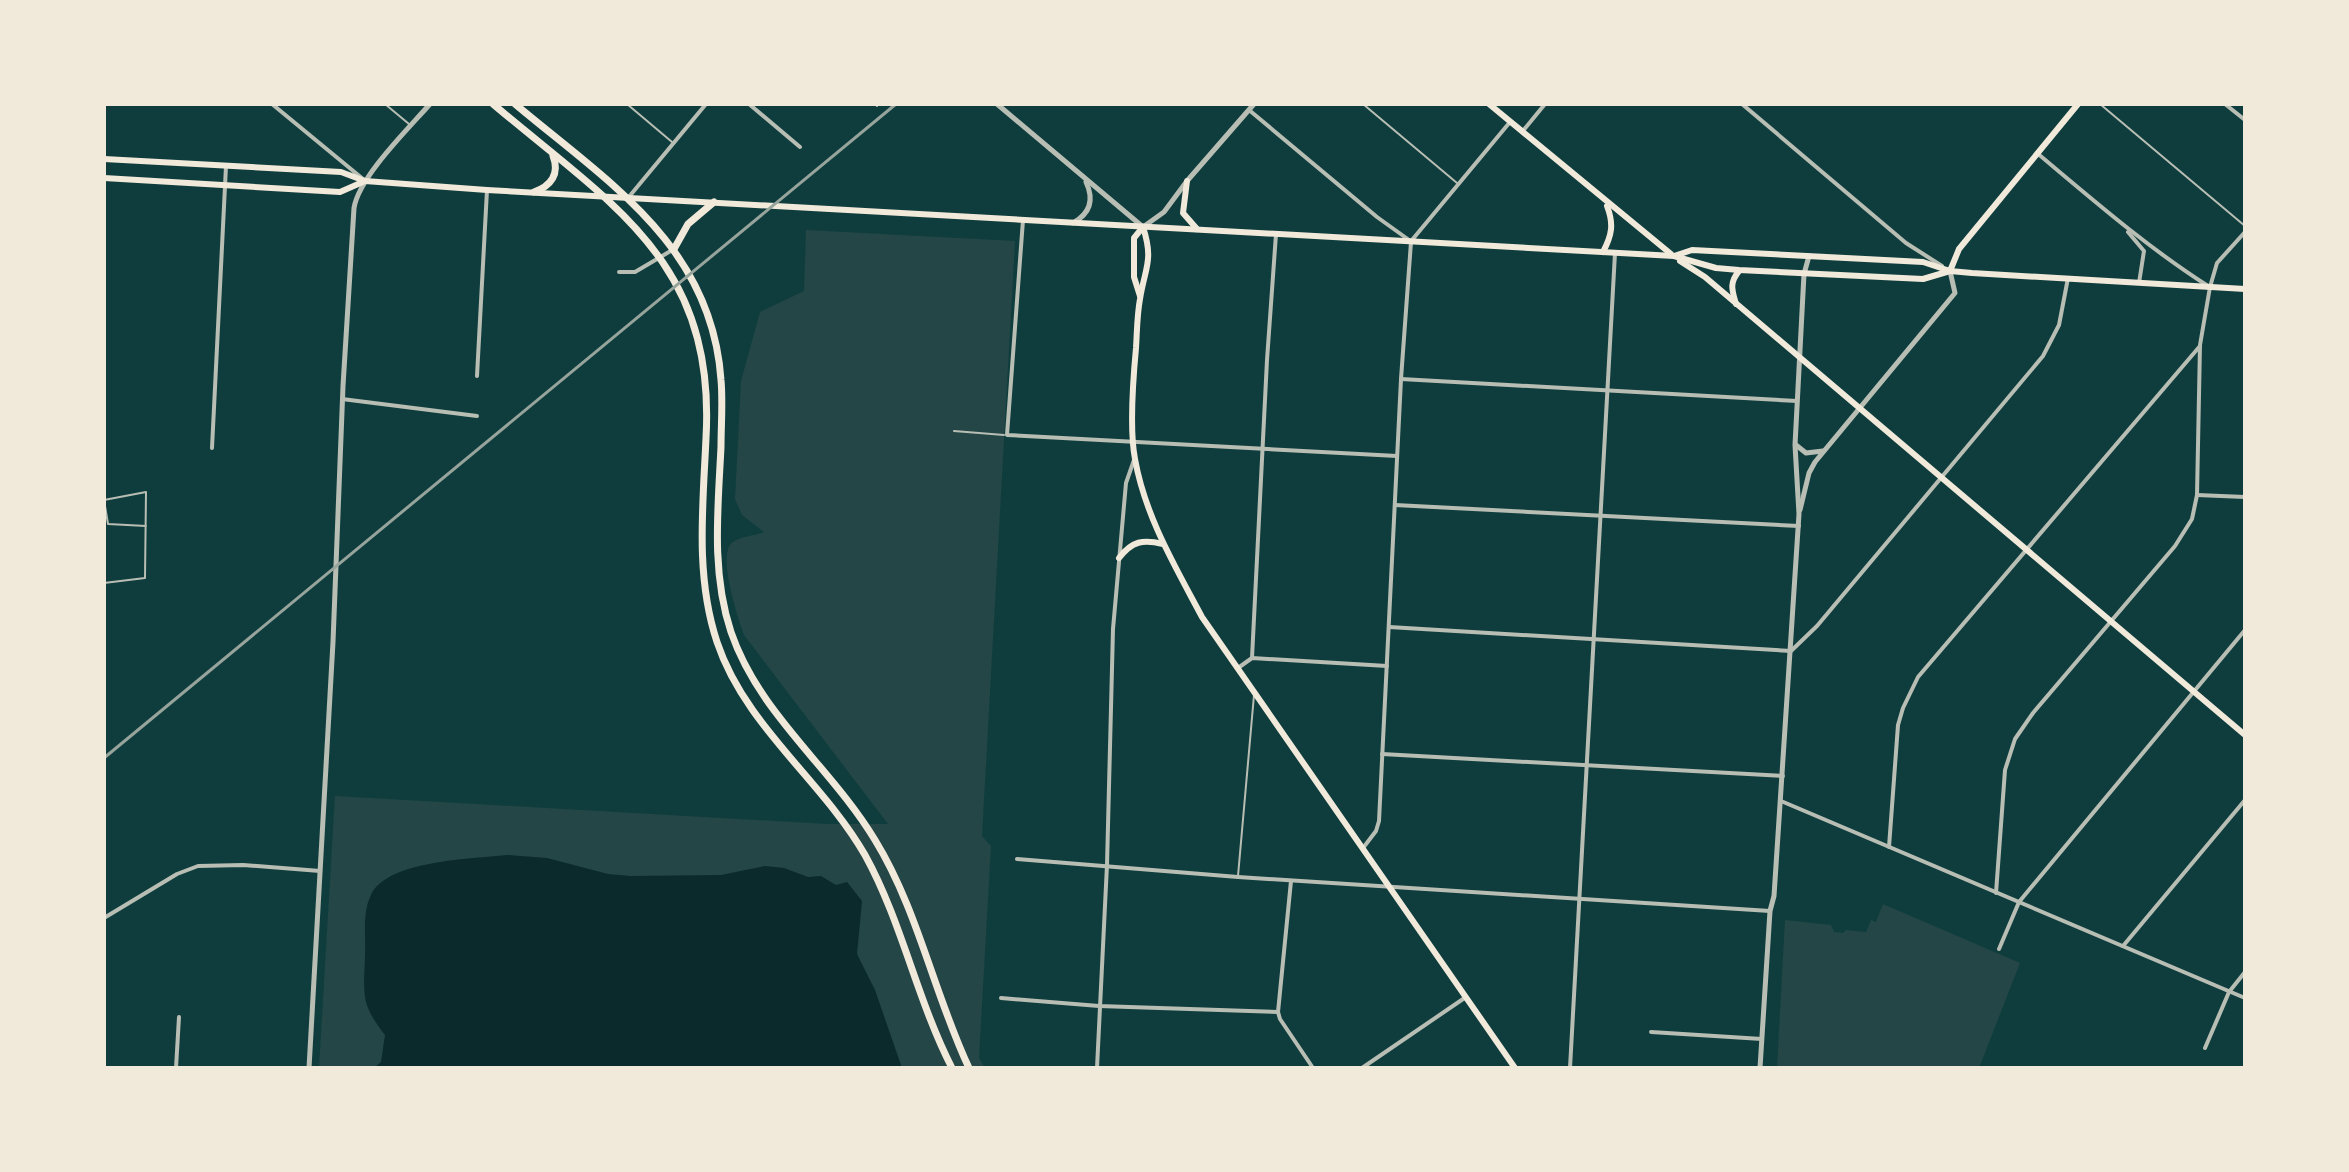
<svg xmlns="http://www.w3.org/2000/svg" width="2349" height="1172" font-family="'Work Sans',sans-serif">
	<rect width="100%" height="100%" fill="#0f3d3e"/>
	<g fill="#244646">
		<path d="M806 230 1015 241 982 836 991 846 979 1058 985 1068H319L335 796 827 824H888L744 635C738 618 716 553 733 542 741 536 755 536 764 532L742 515 735 499 741 381 760 312 804 291Z"/>
		<path d="M1883 904 2020 963 1979 1068H1777L1785 920 1831 925 1834 932 1843 933 1846 930 1866 932 1871 920 1876 922Z"/>
	</g>
	<path fill="#0a2a2b" d="M507 855 547 858 608 874 630 876 721 875 765 866 784 868 808 877 821 876 836 885 847 882 862 901 857 954 875 990 902 1068H374L381 1062 385 1035C360 1003 364 995 365 955 366 936 362 913 371 895 387 860 472 859 507 855Z"/>
	<g fill="none" stroke-linecap="round" stroke-linejoin="round">
		<g stroke="#b8beb3" stroke-width="2">
			<path d="M385 104 409 124"/>
			<path d="M627 104 672 142"/>
			<path d="M875 104 877 106"/>
			<path d="M1363 104 1457 183"/>
			<path d="M2100 104 2245 226"/>
			<path d="M954 431 1004 435"/>
			<path d="M104 583 145 578 146 492 104 500 108 524 146 526"/>
			<path d="M1238 876 1254 695"/>
		</g>
		<g stroke="#b8beb3" stroke-width="4">
			<path d="M272 104 363 179"/>
			<path d="M749 104 800 147"/>
			<path d="M1742 104 1906 243 1942 266"/>
			<path d="M2225 104 2245 120"/>
			<path d="M1249 110 1377 217 1409 240"/>
			<path d="M1522 132 1545 104"/>
			<path d="M2037 153C2093 200 2147 247 2208 286"/>
			<path d="M628 198 706 104"/>
			<path d="M1023 220 1007 435 1397 456"/>
			<path d="M2128 232 2144 251 2139 283"/>
			<path d="M1412 240 1510 122"/>
			<path d="M619 272H635L674 249"/>
			<path d="M477 376 487 190"/>
			<path d="M1401 379 1797 401"/>
			<path d="M342 399 477 416"/>
			<path d="M212 448 226 166"/>
			<path d="M2197 495 2245 497"/>
			<path d="M1395 505 1799 526"/>
			<path d="M1389 627 1791 651 1817 626 2043 356 2059 325 2068 278"/>
			<path d="M1252 658 1267 360 1276 234"/>
			<path d="M1238 668 1252 658 1387 666"/>
			<path d="M1382 754 1783 776"/>
			<path d="M1781 801 2245 998"/>
			<path d="M1889 847 1898 725 1903 708 1918 677 2200 346"/>
			<path d="M1363 848 1376 831 1379 821 1401 379 1411 242"/>
			<path d="M1017 859 1238 877 1770 911"/>
			<path d="M1291 881 1278 1012 1280 1019 1313 1068"/>
			<path d="M1996 893 2005 770 2015 739 2033 713 2175 546 2192 519 2197 495 2200 345 2210 287 2217 263 2245 232"/>
			<path d="M104 918 177 874 198 866 243 865 320 871"/>
			<path d="M2123 946 2245 800"/>
			<path d="M1999 949 2019 902 2245 630"/>
			<path d="M1001 998 1099 1006 1278 1012"/>
			<path d="M1651 1032 1762 1039"/>
			<path d="M2205 1048 2229 992 2245 972"/>
			<path d="M176 1068 179 1017"/>
			<path d="M1097 1068 1107 865 1113 629 1126 483 1134 460"/>
			<path d="M1362 1068 1466 997"/>
			<path d="M1570 1068 1615 253"/>
		</g>
		<g stroke="#b8beb3" stroke-width="5">
			<path d="M997 104 1143 227 1164 212 1187 181 1254 104"/>
			<path d="M1073 223C1091 213 1094 199 1086 182"/>
			<path d="M1796 445 1806 453 1823 451"/>
			<path d="M1800 510 1809 473 1815 462 1955 293 1950 271"/>
			<path d="M309 1068 333 642 343 386 354 208C359 177 408 129 430 104"/>
			<path d="M1760 1068 1770 911 1774 896 1799 514 1795 445 1804 274 1809 256"/>
		</g>
		<g stroke="#f1e9da" stroke-width="6">
			<path d="M1489 104 1671 254"/>
			<path d="M104 159 341 172 365 181 487 190 1674 256 1716 268 1739 270 1923 279 1950 271"/>
			<path d="M104 178 340 192 365 181"/>
			<path d="M1187 181 1183 213 1197 229"/>
			<path d="M1143 227C1154 261 1145 267 1140 299 1137 315 1137 332 1136 348 1133 380 1129 428 1135 459 1145 516 1175 566 1202 617L1515 1068"/>
			<path d="M1603 252C1612 235 1614 224 1607 206"/>
			<path d="M1674 256 1692 250 1923 262 1950 271 1972 273 2245 289"/>
			<path d="M1680 261 1705 277 2245 735"/>
			<path d="M1950 271 1959 249 2078 104"/>
			<path d="M1140 296 1134 277V238L1143 227"/>
			<path d="M1736 304C1732 290 1729 283 1739 271"/>
			<path d="M1119 558C1132 541 1143 539 1163 544"/>
		</g>
		<g stroke="#f1e9da" stroke-width="7">
			<path d="M493 104C612 205 716 261 706 438 703 506 695 576 717 642 745 726 822 780 865 855 902 922 917 1000 952 1068"/>
			<path d="M515 104C608 182 712 246 721 380 723 402 721 425 721 447 718 509 711 572 731 632 759 714 831 767 875 840 918 910 934 994 969 1068"/>
			<path d="M534 192C551 186 560 174 553 156"/>
			<path d="M674 249 688 224 714 202"/>
		</g>
		<path stroke="#97a49c" stroke-width="3" d="M104 758 896 104"/>
	</g>
	<rect width="2349" height="1172" fill="none" stroke="#f1e9da" stroke-width="212"/>
</svg>
